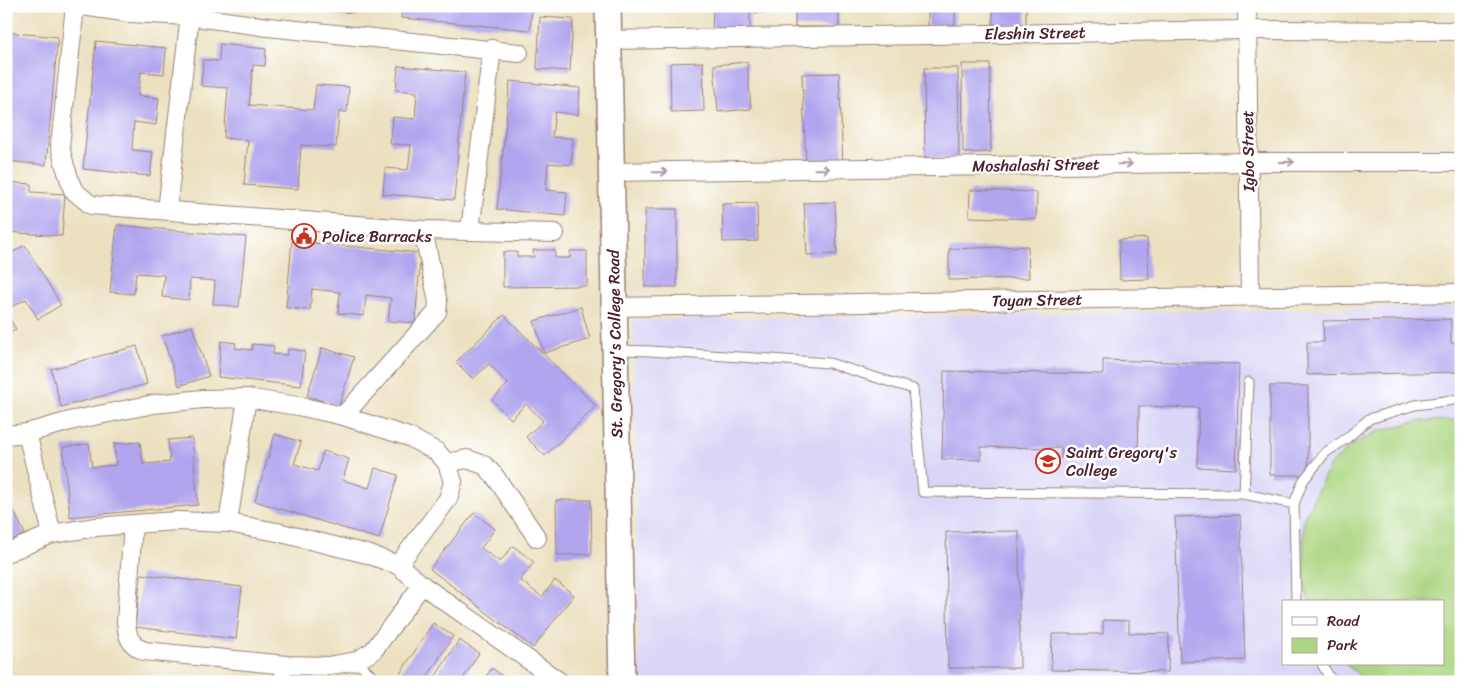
<svg xmlns="http://www.w3.org/2000/svg" width="1467" height="688" font-family="Sriracha,sans-serif">
	<rect width="100%" height="100%" fill="#fff"/>
	<filter id="ink" filterUnits="userSpaceOnUse"><feTurbulence type="fractalNoise" baseFrequency=".02" numOctaves="2"/><feDisplacementMap in="SourceGraphic" scale="10" xChannelSelector="R" yChannelSelector="G"/><feConvolveMatrix kernelMatrix="1 2 1 2 8 2 1 2 1" color-interpolation-filters="sRGB"/></filter>
	<filter id="wash" filterUnits="userSpaceOnUse"><feTurbulence type="fractalNoise" baseFrequency=".0096" numOctaves="4" result="noise"/><feDisplacementMap in="SourceGraphic" scale="20" xChannelSelector="R" yChannelSelector="G"/><feGaussianBlur stdDeviation="1.12" result="paint"/><feColorMatrix in="noise" values="0 0 0 0 0 0 0 0 0 0 0 0 0 0 0 0 0 1.4 0 .05"/><feComposite in="paint" operator="in"/></filter>
	<g filter="url(#wash)">
		<rect width="100%" height="100%" fill="#ebe1c0"/>
		<path fill="#dad6f7" fill-rule="evenodd" d="M1461 307V682H639L633 320ZM1283 602H1443V664H1283Z"/>
		<path fill="#acd682" stroke="#7b7a56" d="M1461 420V682H1368L1345 664H1443V602H1309L1305 586 1303 558 1304 518 1330 465 1352 445 1379 431 1418 421Z"/>
		<g id="blocks">
			<g fill="#b0a5ee">
				<path d="M297 6H354L353 13 297 8Z"/>
				<path d="M402 6H532L530 30 401 18Z"/>
				<path d="M713 6H750V37L712 36Z"/>
				<path d="M755 6H792V12L755 13Z"/>
				<rect x="795" y="6" width="44" height="21"/>
				<path d="M928 6H955V25L928 26Z"/>
				<rect x="993" y="6" width="33" height="19"/>
				<path d="M540 17 573 19 570 71 537 69Z"/>
				<path d="M6 32 58 37 46 165 6 161V84L10 56H6Z"/>
				<path d="M96 41 166 48 164 74 141 72 138 96 159 98 156 125 134 122 132 150 153 152 150 176 83 169Z"/>
				<path d="M220 44 266 49 265 66 253 65 249 105 313 110 316 85 349 87 347 112H339L336 147 301 145 298 189 244 185 248 140 224 138 228 88 201 86 203 60 219 61Z"/>
				<path d="M703 62 704 111 671 112 670 63Z"/>
				<path d="M747 62 751 109 718 112 714 65Z"/>
				<path d="M962 64H990L991 152 963 153Z"/>
				<path d="M398 66 465 72 454 200 383 194 385 168 408 170 411 145 390 144 393 117 415 119 417 92 396 90Z"/>
				<path d="M924 68H958L959 158H925Z"/>
				<path d="M839 73 843 164 806 165 802 74Z"/>
				<path d="M510 81 580 88 578 115 555 112 552 137 573 138 571 165 548 163 546 190 567 192 565 216 497 209Z"/>
				<path d="M6 182 31 184V192L65 194 62 236 6 232Z"/>
				<path d="M970 190 1037 192 1036 219 969 217Z"/>
				<path d="M835 202 837 254 807 255 804 203Z"/>
				<path d="M757 203 758 241 723 242 722 204Z"/>
				<rect x="645" y="209" width="32" height="78"/>
				<path d="M117 225 246 237 239 307 213 304 215 281 190 279 189 300 162 297 164 275 136 273 134 294 110 292Z"/>
				<path d="M1147 238 1149 279 1120 280 1119 240Z"/>
				<path d="M292 241 421 253 415 323 388 321 391 298 366 295 364 316 338 313 340 292 312 289 310 310 286 308Z"/>
				<path d="M25 245 61 305 38 319 26 299 6 310V256Z"/>
				<path d="M1028 246 1029 278 949 280V249Z"/>
				<path d="M533 250H555V258H570V251H587V286L503 287V252H517V257H534Z"/>
				<path d="M581 307 590 339 544 353 534 321Z"/>
				<path d="M6 313 16 329 6 334Z"/>
				<path d="M504 315 596 406 545 456 526 437 543 421 526 404 511 419 492 400 508 384 489 364 473 379 456 362Z"/>
				<path d="M1451 319V343H1461V372L1307 375V342H1324L1323 321Z"/>
				<path d="M192 326 209 376 179 386 162 336Z"/>
				<path d="M221 341 236 343 235 348 252 350V344L274 346 273 354 287 355 288 349 305 351 301 386 218 377Z"/>
				<path d="M137 346 147 384 61 407 51 369Z"/>
				<path d="M322 348 354 357 339 406 307 396Z"/>
				<path d="M1103 360 1239 364 1236 469 1197 467 1199 408 1139 406 1138 459 1061 457V448L981 447V460L942 459 944 371 1103 374Z"/>
				<rect x="1270" y="386" width="38" height="89"/>
				<path d="M275 434 301 442 294 464 318 471 323 451 349 459 343 480 369 488 375 468 398 475 379 539 255 501Z"/>
				<path d="M192 438 198 505 70 517 63 447 89 444 92 467 116 465 114 444 140 442 143 464 170 462 168 440Z"/>
				<path d="M6 495 25 534 6 543Z"/>
				<path d="M556 500H591L592 554 557 555Z"/>
				<path d="M474 513 495 529 481 548 500 562 513 546 534 562 520 580 542 597 555 580 574 595 533 648 430 569Z"/>
				<path d="M1240 515 1245 660 1180 662 1175 517Z"/>
				<path d="M1019 531 1020 668H948L946 532Z"/>
				<path d="M141 574 242 587 236 639 135 627Z"/>
				<path d="M1103 620 1129 621V633L1169 634 1168 672 1051 670 1052 634H1103Z"/>
				<path d="M433 623 453 636 424 682H399L396 680Z"/>
				<path d="M459 640 479 653 461 682H432Z"/>
				<path d="M492 668 510 682H482Z"/>
			</g>
		</g>
	</g>
	<g filter="url(#ink)">
		<use href="#blocks" fill-opacity="0" stroke="#9a8076" stroke-width="1"/>
		<g fill="none" stroke-linecap="round" stroke-linejoin="round">
			<defs>
				<g id="lane">
					<path d="M618 350 650 351 829 363 913 389 923 492 1244 494 1294 504 1296 602"/>
					<path d="M1244 494 1249 382"/>
					<path d="M1294 504 1303 481 1325 453 1347 438 1369 419 1415 405 1461 399"/>
					<path d="M356 661 379 682"/>
					<path d="M1322 664 1332 682"/>
					<path d="M275 682 287 665"/>
				</g>
				<g id="street">
					<path d="M75 6 60 146 65 166 73 190 91 205 423 230 555 233"/>
					<path d="M82 6 130 13 189 16 268 27 519 53"/>
					<path d="M1247 6 1250 296"/>
					<path d="M608 40 1247 30 1461 31"/>
					<path d="M611 172 1249 162H1461"/>
					<path d="M167 210 191 6"/>
					<path d="M470 231 492 49"/>
					<path d="M614 307 1461 293"/>
					<path d="M343 416 437 312 438 302 423 230"/>
					<path d="M27 433 52 534"/>
					<path d="M6 435 27 433 74 420 154 404 203 399 247 398 303 407 343 416 409 437 437 452 447 463 453 482 448 499 398 565"/>
					<path d="M447 463 467 459 484 465 494 475 537 538"/>
					<path d="M228 523 247 398"/>
					<path d="M133 524 126 621C127 636 129 644 144 651L287 665 328 666 356 661 373 651 422 585"/>
					<path d="M6 553 52 534 96 527 133 524 177 521 228 523 277 532 367 554 398 565 422 585 560 682"/>
				</g>
				<path id="secondary" d="M608 6 622 682"/>
			</defs>
			<use href="#lane" stroke="#9a8076" stroke-width="11"/>
			<use href="#street" stroke="#9a8076" stroke-width="20"/>
			<use href="#secondary" stroke="#9a8076" stroke-width="28"/>
			<use href="#lane" stroke="#fff" stroke-width="9"/>
			<use href="#street" stroke="#fff" stroke-width="18"/>
			<use href="#secondary" stroke="#fff" stroke-width="25"/>
		</g>
		<defs><path id="oneway-shaft" d="M-6 0H5M1.5-3L5.5 0L1.5 3" fill="none" stroke-width="1.6" stroke-linecap="round" stroke-linejoin="round" transform="scale(1.25)"/></defs>
		<g stroke="#ae9aa0">
			<use href="#oneway-shaft" transform="translate(1287 162)"/>
			<use href="#oneway-shaft" transform="translate(1125 164) rotate(-1)"/>
			<use href="#oneway-shaft" transform="translate(822 169) rotate(-1)"/>
			<use href="#oneway-shaft" transform="translate(660 172) rotate(-1)"/>
		</g>
	</g>
	<defs>
		<symbol id="civic-ring" viewBox="-11 -11 22 22"><circle r="9.5" fill="#fff" stroke="#c8321e" stroke-width="1.5"/><path d="M-.6-6.5H3V-4.5H.6V-3L4-1V1h2V6H-6V1h2V-1L-.6-3ZM-1.2 2.5V6h2.4V2.5Z" fill="#c8321e"/></symbol>
		<symbol id="university-ring" viewBox="-11 -11 22 22"><circle r="9.5" fill="#fff" stroke="#c8321e" stroke-width="1.5"/><path d="M0-5L7-2L0 1L-7-2ZM-4 1L0 2.5L4 1V4Q0 6-4 4Z" fill="#c8321e"/></symbol>
	</defs>
	<g fill-rule="evenodd">
		<use href="#civic-ring" x="290" y="222" width="28" height="28"/>
		<use href="#university-ring" x="1034" y="447" width="28" height="28"/>
	</g>
	<g text-anchor="middle" dominant-baseline="central" stroke-width="5" stroke-linejoin="round" paint-order="stroke">
		<g font-size="16" fill="#4a1f2b" stroke="#fff">
			<text transform="translate(1035 33) rotate(-1)">Eleshin Street</text>
			<text transform="translate(1248 151) rotate(-91)">Igbo Street</text>
			<text transform="translate(1036 165) rotate(-1)">Moshalashi Street</text>
			<text transform="translate(1037 300) rotate(-1)">Toyan Street</text>
			<text transform="translate(615 344) rotate(-91)">St. Gregory's College Road</text>
		</g>
		<g font-size="16" fill="#4a1f2b" stroke="#fff" text-anchor="start">
			<text x="322" y="236">Police Barracks</text>
			<text x="1066" y="452">Saint Gregory's<tspan x="1066" dy="18">College</tspan></text>
		</g>
	</g>
	<rect width="1467" height="688" fill="none" stroke="#fff" stroke-width="25"/>
	<rect x="1282" y="600" width="162" height="65" fill="#ffffff" stroke="#b7a5aa"/>
	<rect x="1292" y="617" width="25" height="8" fill="#ffffff" stroke="#b7a5aa"/>
	<text x="1327" y="626" font-size="15" fill="#4a1f2b">Road</text>
	<rect x="1292" y="638" width="25" height="15" fill="#acd682" stroke="#b7a5aa"/>
	<text x="1327" y="650" font-size="15" fill="#4a1f2b">Park</text>
</svg>
